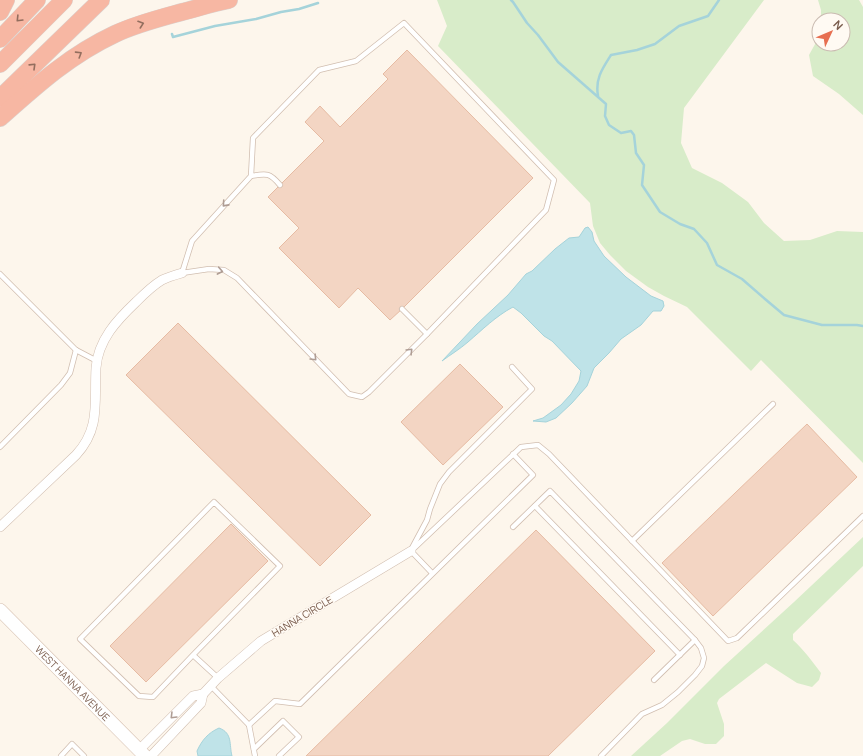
<svg xmlns="http://www.w3.org/2000/svg" width="863" height="756" font-family="Manrope,sans-serif">
	<rect width="100%" height="100%" fill="#fdf6ec"/>
	<g fill="#d8ecc9">
		<path d="M437 0H764L684 108 681 143 692 168 722 183 748 202 764 223 784 241 810 240 837 231 863 232V463L761 360 751 371 687 307 664 296 648 287 626 271 610 255 600 243 593 226 590 203 438 46 447 26Z"/>
		<path d="M818 0H859L863 7V115L839 94 813 76 809 55 819 37V44H843V20H821V10Z"/>
		<path d="M863 537V566L793 634V640C804 650 812 661 821 673L819 680 812 687 797 683 766 663 719 699 717 703 724 724V736L716 744H705L690 739 682 741 660 756H631L667 723 724 666 794 602Z"/>
	</g>
	<g fill="#bfe3e8" stroke="#a5d3da">
		<path d="M588 227 592 232 594 241 604 256 626 277 651 296 663 301 664 306 661 311H653L641 325 621 339 609 353 594 368 587 386 572 403 556 418 546 422 533 421 543 418 561 405 571 394 579 381 581 371 552 341 544 336 521 313 513 307C496 316 482 330 468 342 460 349 450 355 442 361L477 324 508 295 526 274 532 271 555 249 569 238 579 237 585 228Z"/>
		<path d="M219 728C233 733 229 745 232 756H198L197 751C202 740 208 733 219 728Z"/>
	</g>
	<g fill="none" stroke-linecap="round" stroke-linejoin="round">
		<g stroke="#a5d3da" stroke-width="2.5">
			<path d="M511 0 513 2 527 23 538 35 558 62 606 104 605 116 609 125 621 133 631 131 634 135 636 153 644 165 642 185 660 212 680 224 694 229 707 243 717 265 742 279 765 299 784 315 822 325H857L863 326"/>
			<path d="M172 34 173 37 215 26 256 19 281 12 299 9 318 3"/>
			<path d="M598 96C595 79 602 69 611 55L637 50 655 44 679 26 708 16 719 0"/>
		</g>
	</g>
	<g fill="#f3d5c3" stroke="#e6bba3">
		<path d="M407 50 533 178 402 309 390 320 358 288 339 308 279 248 299 228 268 197 324 141 305 122 320 106 340 127 388 79 383 74Z"/>
		<path d="M178 323 371 515 320 566 126 375Z"/>
		<path d="M460 364 503 407 443 465 401 422Z"/>
		<path d="M807 424 857 477 713 616 662 563Z"/>
		<path d="M231 524 268 561 146 682 110 646Z"/>
		<path d="M536 530 655 651 548 756H306Z"/>
	</g>
	<g fill="none" stroke-linecap="round" stroke-linejoin="round">
		<defs>
			<g id="lane">
				<path d="M251 176 253 138 319 70 356 61 404 23 554 180 546 210 427 334 369 392 362 397 349 394 237 278 224 270 209 269 182 273 192 241 251 176C267 173 270 173 280 185"/>
				<path d="M0 274 76 350 97 361"/>
				<path d="M402 309 427 334"/>
				<path d="M0 447 61 385 70 373 76 350"/>
				<path d="M535 506 680 655"/>
				<path d="M513 527 550 491 695 640 701 648 704 658 702 666 695 675 678 692 662 705 642 714 601 756"/>
				<path d="M632 541 773 404"/>
				<path d="M412 548 427 520 430 509 440 484 449 472 532 389 512 367"/>
				<path d="M411 551 521 447 538 445 549 454 728 641 737 638 863 516"/>
				<path d="M411 551 432 573"/>
				<path d="M193 655 153 697 139 696 80 639 214 502 280 566 193 655 218 678"/>
				<path d="M654 680 695 640"/>
				<path d="M211 686 249 725 255 756"/>
				<path d="M249 725 275 701 300 704 533 475 513 454"/>
				<path d="M254 749 283 721 299 737 279 756"/>
				<path d="M61 756 72 744 84 756"/>
			</g>
			<g id="street">
				<path d="M0 527 76 455C101 428 94 402 96 368 98 340 117 320 136 302 144 294 152 286 162 280 168 277 175 275 182 273"/>
				<path d="M139 750 193 696 203 694"/>
				<path d="M151 756 201 703 203 694 218 678 261 641 411 551"/>
			</g>
			<g id="secondary">
				<path id="s1" d="M0 610 145 756"/>
			</g>
			<g id="highway">
				<path d="M0 12 6 0"/>
				<path d="M0 39 37 0"/>
				<path d="M0 64 64 0"/>
				<path d="M0 98 101 0"/>
				<path d="M0 118C37 85 70 55 115 34 136 24 160 18 182 12 198 8 213 3 229 0"/>
			</g>
		</defs>
		<use href="#lane" stroke="#d1beb0" stroke-width="6"/>
		<use href="#street" stroke="#d1beb0" stroke-width="10"/>
		<use href="#secondary" stroke="#d6c0b0" stroke-width="14"/>
		<use href="#highway" stroke="#dad1cd" stroke-width="18"/>
		<use href="#lane" stroke="#fff" stroke-width="4.5"/>
		<use href="#street" stroke="#fff" stroke-width="9"/>
		<use href="#secondary" stroke="#fff" stroke-width="13"/>
		<use href="#highway" stroke="#f7b7a3" stroke-width="17"/>
	</g>
	<defs><path id="oneway-chevron" d="M-2-3.5L2.5 0L-2 3.5" fill="none" stroke-width="1.6" stroke-linecap="round" stroke-linejoin="round"/></defs>
	<g stroke="#936e5e">
		<use href="#oneway-chevron" transform="translate(19 19) rotate(134)"/>
		<use href="#oneway-chevron" transform="translate(141 24) rotate(-19)"/>
		<use href="#oneway-chevron" transform="translate(79 54) rotate(-32)"/>
		<use href="#oneway-chevron" transform="translate(33 66) rotate(-44)"/>
	</g>
	<g stroke="#af9d94">
		<use href="#oneway-chevron" transform="translate(225 204) rotate(132)"/>
		<use href="#oneway-chevron" transform="translate(220 271) rotate(11)"/>
		<use href="#oneway-chevron" transform="translate(410 351) rotate(-45)"/>
		<use href="#oneway-chevron" transform="translate(314 358) rotate(46)"/>
		<use href="#oneway-chevron" transform="translate(173 716) rotate(135)"/>
	</g>
	<g text-anchor="middle" dominant-baseline="central" stroke-width="3" stroke-linejoin="round" paint-order="stroke">
		<g font-size="10" fill="#7a5c4d" stroke="#fffaf3">
			<text transform="translate(302 616) rotate(-31)">HANNA CIRCLE</text>
			<text stroke="none"><textPath href="#s1" startOffset="103">WEST HANNA AVENUE</textPath></text>
		</g>
	</g>
	<g transform="translate(831 32) rotate(46)"><circle r="19" fill="#fffaf3" stroke="#cabbb1"/>
	<path d="M0-3L7 15L0 10L-7 15Z" fill="#e76f51"/>
	<text y="-6" font-size="11" font-weight="bold" text-anchor="middle" fill="#7a5c4d">N</text>
	</g>
</svg>
